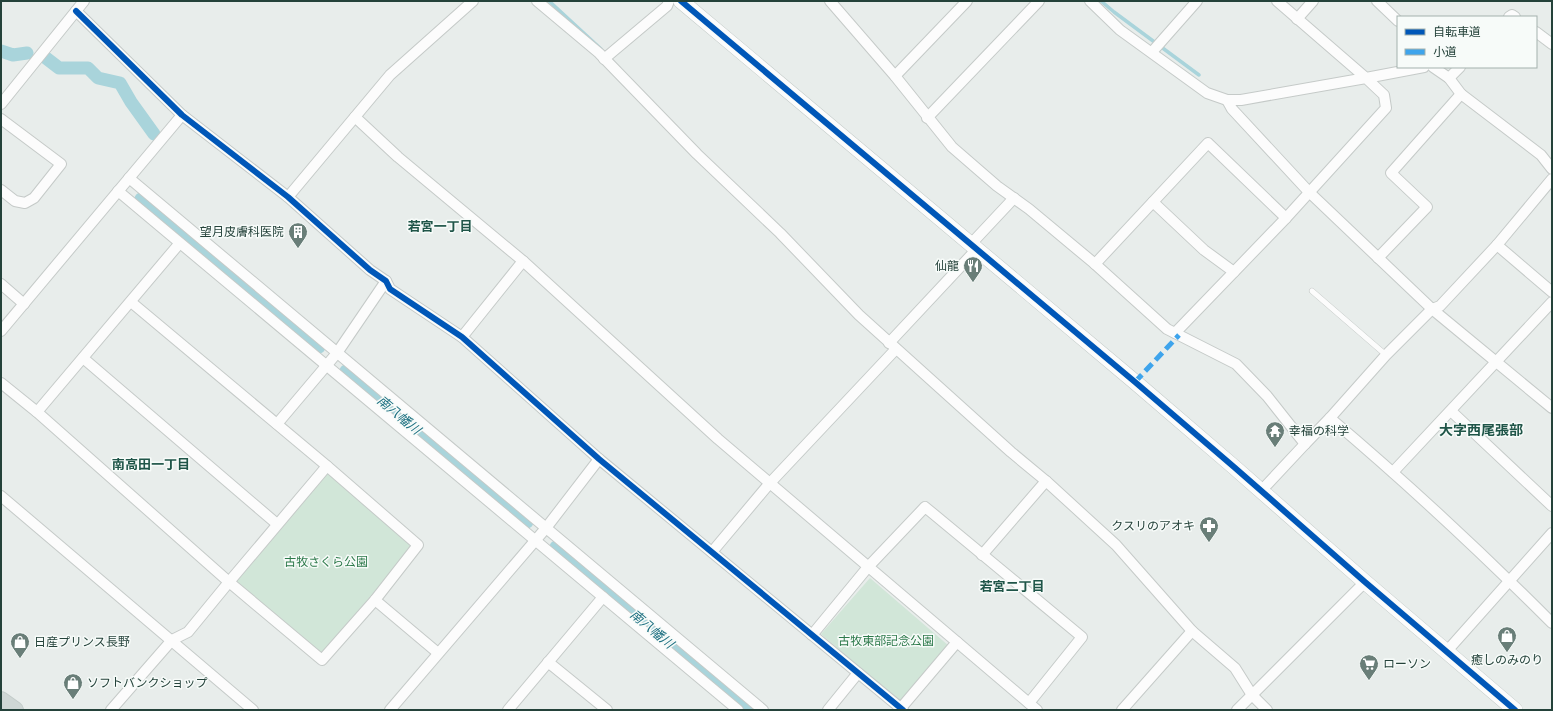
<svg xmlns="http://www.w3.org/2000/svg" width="1553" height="711" font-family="Roboto,'Noto Sans JP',sans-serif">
	<rect width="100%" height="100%" fill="#e8edeb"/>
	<g fill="#d1e6d8">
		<path d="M327 466 418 545 322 660 229 582Z"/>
		<path d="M870 578 949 646 901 703 821 634Z"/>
	</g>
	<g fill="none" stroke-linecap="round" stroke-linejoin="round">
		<g stroke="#a9d4db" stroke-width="3.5">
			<path d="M549 1 601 49"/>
			<path d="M1101 1 1114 12 1199 75"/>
		</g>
		<g stroke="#a9d4db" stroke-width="13">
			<path d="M1 51 13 55 27 53"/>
			<path d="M46 58 59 68H88L98 78 120 83 131 102 154 134"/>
			<path d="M141 199 319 347"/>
			<path d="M346 371 527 522"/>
			<path d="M556 547 748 710"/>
		</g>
		<defs>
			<path id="lane" d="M1312 291 1386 355"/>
			<g id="street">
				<path d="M537 1 599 53 697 154 780 233 859 315 1011 452 1046 481 1116 545 1192 631 1235 668 1252 695 1267 710"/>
				<path d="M830 1 895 76 952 147 997 186 1029 209 1095 264 1167 329 1236 364 1267 396 1305 444 1330 418 1386 355 1432 309 1440 306 1497 245 1552 179"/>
				<path d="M1090 1 1120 30 1207 93 1227 100H1241L1366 78 1384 95 1386 108 1286 218 1175 333"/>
				<path d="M1277 1 1366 78 1424 67"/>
				<path d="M1377 1 1398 21"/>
				<path d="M76 11 182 115 288 197 370 270 386 281 390 289 462 337 599 459 903 710"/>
				<path d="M1509 17 1512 15 1515 17"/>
				<path d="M1297 19 1313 1"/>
				<path d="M1536 32 1552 44"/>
				<path d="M1152 52 1197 1"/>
				<path d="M604 59 667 6 669 1"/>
				<path d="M1433 67 1449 78 1461 94 1541 155 1552 169"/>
				<path d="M895 76 967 1"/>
				<path d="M1449 78 1460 67"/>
				<path d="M1227 100 1232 109 1309 192 1432 309 1552 408"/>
				<path d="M1 104 84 1"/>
				<path d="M355 117 398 157 523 261 718 439 1037 710"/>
				<path d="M927 118 1039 1"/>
				<path d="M1 119 61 164 34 198 25 203 15 201 1 190"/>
				<path d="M129 178 763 710"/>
				<path d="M118 191 738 710"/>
				<path d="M288 197 390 75 473 1"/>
				<path d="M1153 202 1204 250 1234 272"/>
				<path d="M970 245 1014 198"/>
				<path d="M1497 245 1552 292"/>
				<path d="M1378 258 1427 207 1391 173 1461 94"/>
				<path d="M1095 264 1208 143 1286 218"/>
				<path d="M1 284 24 304"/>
				<path d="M1 331 182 115"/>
				<path d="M462 337 523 261"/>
				<path d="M889 343 976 250"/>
				<path d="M83 358 277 524"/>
				<path d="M1 383 37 412 229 582 322 660 375 600 418 545 327 466 131 302"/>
				<path d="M1451 411 1552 506"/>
				<path d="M37 412 179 244"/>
				<path d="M1330 418C1407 483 1481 552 1552 623"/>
				<path d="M277 424 337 353 386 281"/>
				<path d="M1393 472 1552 302"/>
				<path d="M1261 491 1305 444"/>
				<path d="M1 496 253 710"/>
				<path d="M712 552 769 484 896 349"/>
				<path d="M982 555 1046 481"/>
				<path d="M375 600 438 653"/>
				<path d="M812 635 868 567 925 507 1082 637 1029 703"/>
				<path d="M1447 651 1552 533"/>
				<path d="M548 662 607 710"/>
				<path d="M901 708 957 642"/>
				<path d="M111 710 172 640 188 632 229 582 327 466"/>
				<path d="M390 710 546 528 599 459"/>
				<path d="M508 710 603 597"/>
				<path d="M828 710 858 673"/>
				<path d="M1122 710 1192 631"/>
				<path d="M1237 710 1365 582"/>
			</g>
			<path id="secondary" d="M681 1 1135 382 1234 467 1365 582 1515 710"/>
			<path id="primary" d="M1 700 15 710"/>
		</defs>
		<use href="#lane" stroke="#c5cac8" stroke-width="6"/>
		<use href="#street" stroke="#c5cac8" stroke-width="12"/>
		<use href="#secondary" stroke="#c3cbc8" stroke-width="16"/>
		<use href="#primary" stroke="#c3ccc9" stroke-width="18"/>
		<use href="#lane" stroke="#fcfcfc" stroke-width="5"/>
		<use href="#street" stroke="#fcfcfc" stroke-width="10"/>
		<use href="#secondary" stroke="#fcfcfc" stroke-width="15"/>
		<use href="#primary" stroke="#cfd7d5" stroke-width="16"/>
		<path stroke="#3ea4ec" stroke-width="5" stroke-dasharray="10 5" stroke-linecap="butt" d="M1135 382 1179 335"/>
		<defs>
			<g id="cycleway">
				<path d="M681 1 1135 382 1234 467 1365 582 1515 710"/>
				<path d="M76 11 182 115 288 197 370 270 386 281 390 289 462 337 599 459 903 710"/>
			</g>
		</defs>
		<use href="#cycleway" stroke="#f7fbf9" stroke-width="8"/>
		<use href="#cycleway" stroke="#0057b8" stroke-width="6"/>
	</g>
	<defs>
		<symbol id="building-pin" viewBox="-11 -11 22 30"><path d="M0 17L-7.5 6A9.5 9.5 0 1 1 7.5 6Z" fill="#697e78" stroke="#f7fbf9"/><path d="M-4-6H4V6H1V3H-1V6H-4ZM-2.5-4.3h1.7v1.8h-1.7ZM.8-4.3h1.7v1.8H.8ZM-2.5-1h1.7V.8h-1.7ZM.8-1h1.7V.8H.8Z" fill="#fff"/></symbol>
		<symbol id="restaurant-pin" viewBox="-11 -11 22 30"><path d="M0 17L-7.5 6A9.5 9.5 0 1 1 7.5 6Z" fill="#697e78" stroke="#f7fbf9"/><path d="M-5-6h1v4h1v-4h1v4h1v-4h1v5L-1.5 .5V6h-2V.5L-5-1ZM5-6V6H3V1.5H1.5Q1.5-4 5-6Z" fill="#fff"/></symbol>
		<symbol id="temple-pin" viewBox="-11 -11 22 30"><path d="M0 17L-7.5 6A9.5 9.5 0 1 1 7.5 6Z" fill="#697e78" stroke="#f7fbf9"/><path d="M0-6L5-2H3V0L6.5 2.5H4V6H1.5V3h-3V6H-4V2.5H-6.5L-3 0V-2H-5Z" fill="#fff"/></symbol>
		<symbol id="pharmacy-pin" viewBox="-11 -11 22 30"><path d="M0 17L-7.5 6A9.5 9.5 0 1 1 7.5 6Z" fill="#697e78" stroke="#f7fbf9"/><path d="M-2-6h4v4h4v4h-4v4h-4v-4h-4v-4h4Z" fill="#fff"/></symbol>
		<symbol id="shop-pin" viewBox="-11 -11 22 30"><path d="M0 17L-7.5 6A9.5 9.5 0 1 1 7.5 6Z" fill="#697e78" stroke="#f7fbf9"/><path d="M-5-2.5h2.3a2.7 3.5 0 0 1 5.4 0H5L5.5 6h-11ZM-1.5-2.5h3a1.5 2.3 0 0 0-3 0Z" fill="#fff"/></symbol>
		<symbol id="supermarket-pin" viewBox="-11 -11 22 30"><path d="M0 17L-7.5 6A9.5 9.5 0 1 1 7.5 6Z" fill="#697e78" stroke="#f7fbf9"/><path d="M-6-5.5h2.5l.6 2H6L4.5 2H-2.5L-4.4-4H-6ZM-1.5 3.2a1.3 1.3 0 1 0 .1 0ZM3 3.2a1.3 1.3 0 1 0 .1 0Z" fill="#fff"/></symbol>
	</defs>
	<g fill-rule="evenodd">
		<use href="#building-pin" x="287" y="221" width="22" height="30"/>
		<use href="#restaurant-pin" x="962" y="255" width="22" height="30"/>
		<use href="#temple-pin" x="1264" y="420" width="22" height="30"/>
		<use href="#pharmacy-pin" x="1198" y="515" width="22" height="30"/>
		<use href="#shop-pin" x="1496" y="625" width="22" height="30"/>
		<use href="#shop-pin" x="9" y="631" width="22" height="30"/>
		<use href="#supermarket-pin" x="1358" y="653" width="22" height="30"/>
		<use href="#shop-pin" x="62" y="672" width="22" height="30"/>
	</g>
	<g text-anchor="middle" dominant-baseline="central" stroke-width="3" stroke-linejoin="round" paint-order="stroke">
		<g font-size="12" fill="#24423a" stroke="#f7fbf9" text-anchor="start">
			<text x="284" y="232" text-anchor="end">望月皮膚科医院</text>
			<text x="959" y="266" text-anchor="end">仙龍</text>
			<text x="1289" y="431">幸福の科学</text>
			<text x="1195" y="526" text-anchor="end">クスリのアオキ</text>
			<text x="34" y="642">日産プリンス長野</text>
			<text x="1507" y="660" text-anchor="middle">癒しのみのり</text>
			<text x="1383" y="664">ローソン</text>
			<text x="87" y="683">ソフトバンクショップ</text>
		</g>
		<g font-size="12" fill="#2d7a4b" stroke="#f7fbf9">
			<text x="326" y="562">古牧さくら公園</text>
			<text x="886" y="641">古牧東部記念公園</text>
		</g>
		<g font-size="13" font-weight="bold" fill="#1f5548" stroke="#f7fbf9">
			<text x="440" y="226">若宮一丁目</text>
			<text x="151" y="464">南高田一丁目</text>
			<text x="1012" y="586">若宮二丁目</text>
		</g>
		<g font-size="13" font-style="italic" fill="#1c6f80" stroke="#f7fbf9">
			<text transform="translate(399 415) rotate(40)">南八幡川</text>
			<text transform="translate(652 629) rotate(40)">南八幡川</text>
		</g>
		<g font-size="14" font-weight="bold" fill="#1f5548" stroke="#f7fbf9">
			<text x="1481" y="430">大字西尾張部</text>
		</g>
	</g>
	<rect width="1553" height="711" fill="none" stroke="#24423a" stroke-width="4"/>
	<rect x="1397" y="16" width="140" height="52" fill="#f7fbf9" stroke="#a3b1ad"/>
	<rect x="1405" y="29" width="20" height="6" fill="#0057b8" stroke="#a3b1ad"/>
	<text x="1433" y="36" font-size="12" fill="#24423a">自転車道</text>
	<rect x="1405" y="49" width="20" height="6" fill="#3ea4ec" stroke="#a3b1ad"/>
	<text x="1433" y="56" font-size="12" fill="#24423a">小道</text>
</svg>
